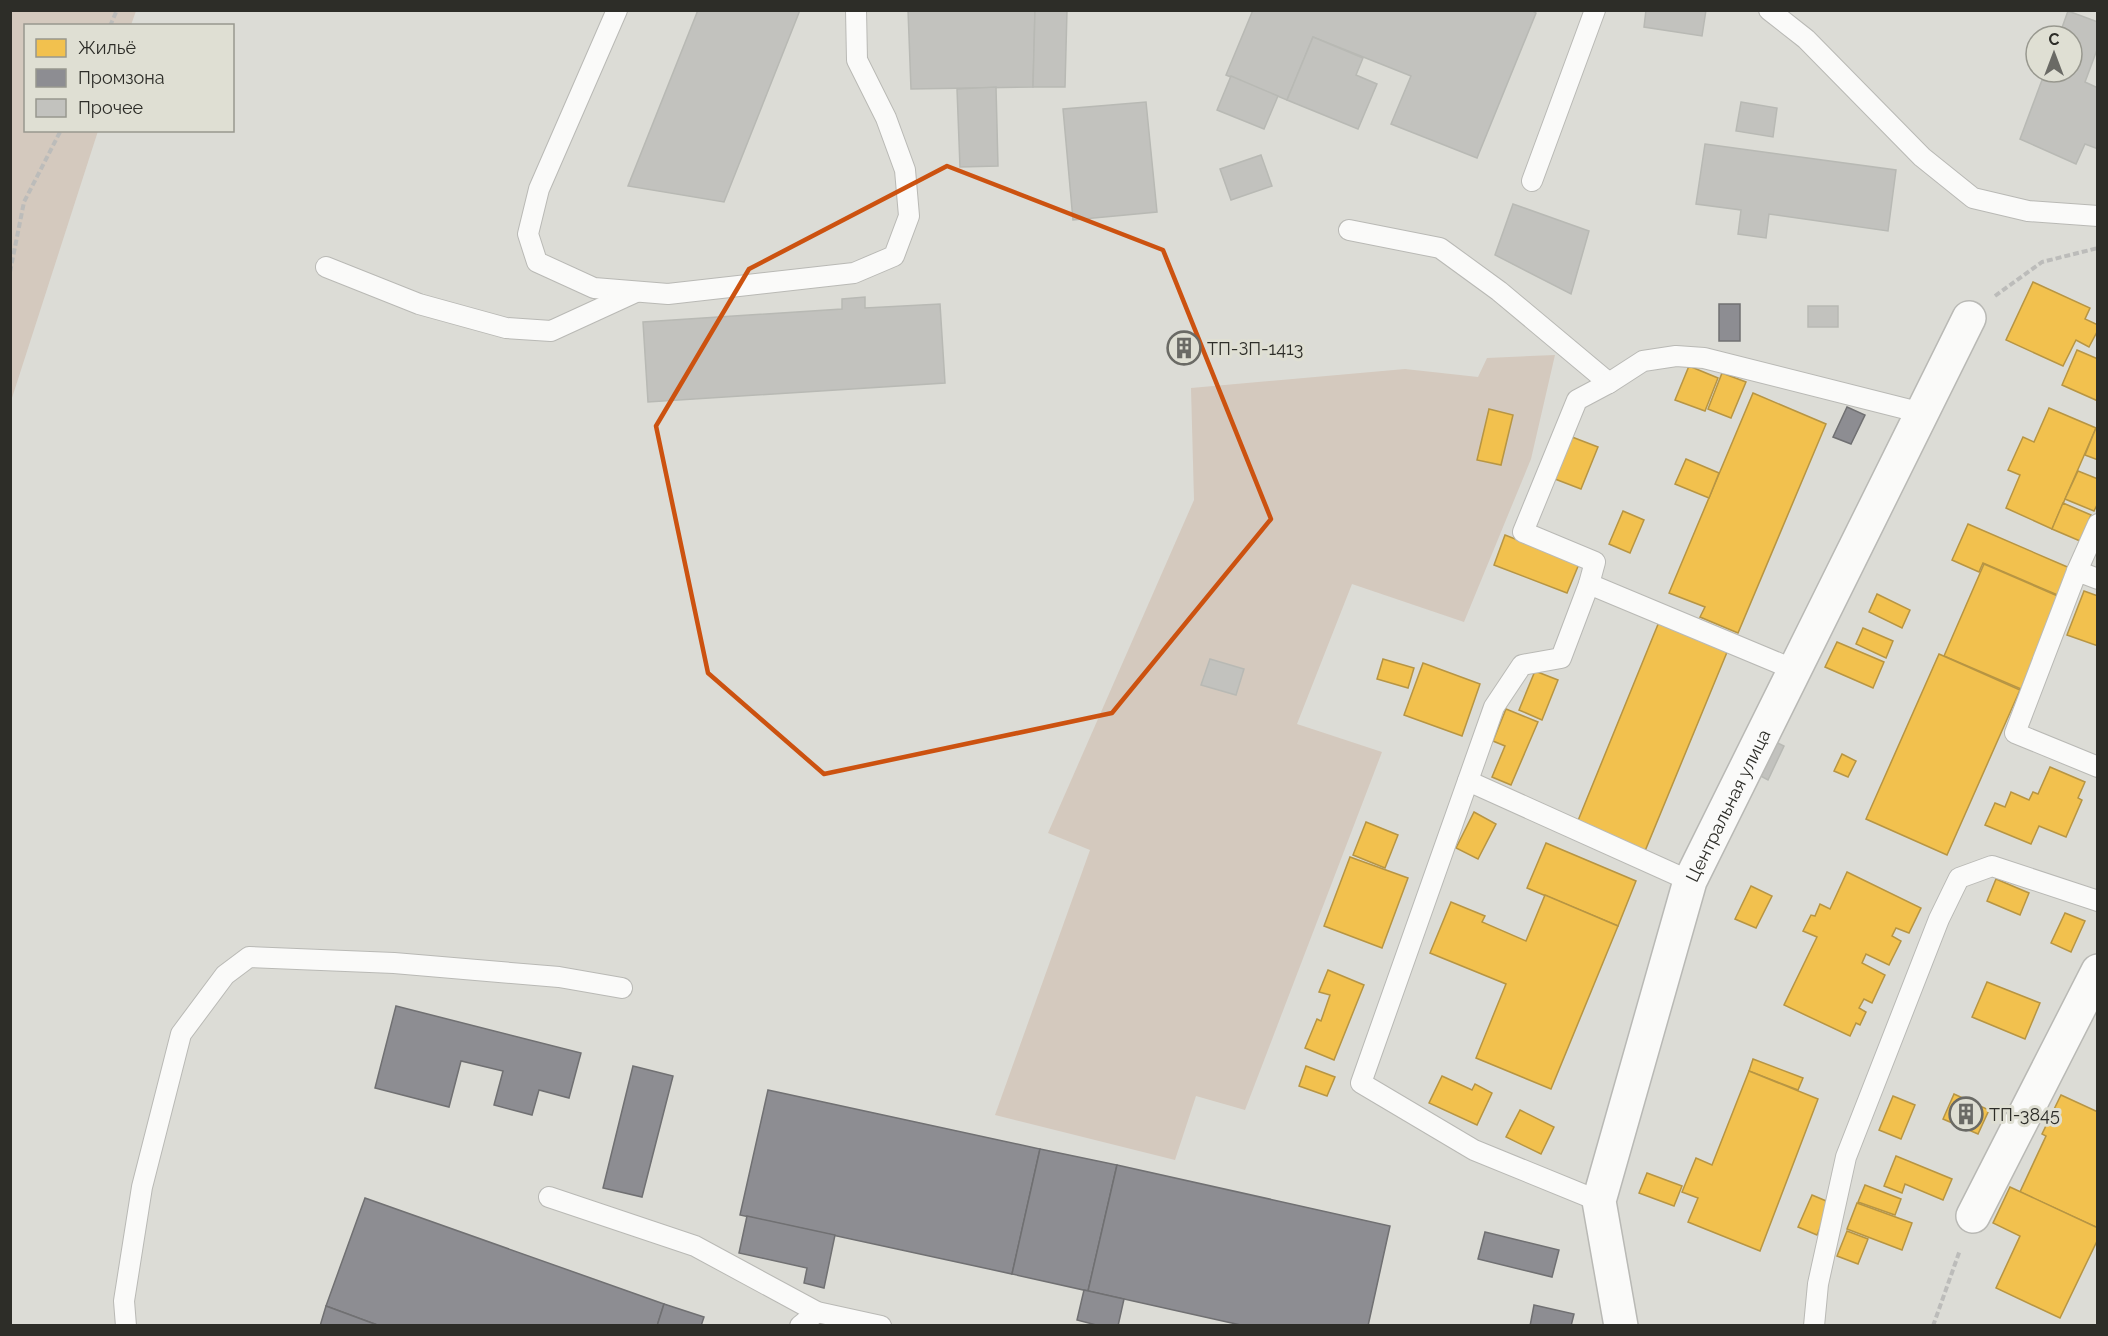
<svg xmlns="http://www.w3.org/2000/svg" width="2108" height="1336" font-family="Raleway,sans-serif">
	<rect width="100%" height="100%" fill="#dcdcd6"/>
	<g fill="#d4c9be">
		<path d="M11 10 136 11 131 25 26 26V130L98 131 11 401Z"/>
		<path d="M1555 355 1531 459 1464 622 1352 584 1297 724 1382 752 1245 1110 1196 1096 1175 1160 995 1115 1090 850 1048 833 1194 500 1191 388 1405 369 1478 377 1487 358Z"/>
	</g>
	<g fill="#f2c14e" stroke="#b79543" stroke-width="1.5">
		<path d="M2033 282 2090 308 2085 319 2098 325V330L2089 347 2076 340 2063 366 2006 340Z"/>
		<path d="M2077 350 2098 359V401L2062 385Z"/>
		<path d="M1689 366 1718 378 1705 411 1675 400Z"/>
		<path d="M1722 373 1746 382 1731 418 1708 409Z"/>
		<path d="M1753 393 1826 424 1738 633 1700 617 1705 607 1669 593Z"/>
		<path d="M2049 408 2096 428 2052 529 2006 508 2020 475 2008 470 2023 437 2034 442Z"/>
		<path d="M1489 409 1513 415 1501 465 1477 460Z"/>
		<path d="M2096 428 2098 429V460L2085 455Z"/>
		<path d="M1572 437 1598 447 1581 489 1555 479Z"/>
		<path d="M1686 459 1719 473 1709 498 1675 484Z"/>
		<path d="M2078 471 2098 479V503L2094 511 2065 499Z"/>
		<path d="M2063 503 2091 515 2080 541 2052 529Z"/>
		<path d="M1623 511 1644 520 1630 553 1609 544Z"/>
		<path d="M1968 524 2072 569 2060 596 1983 563 1979 572 1952 560Z"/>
		<path d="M1505 535 1579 564 1567 593 1494 565Z"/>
		<path d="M1984 564 2060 597 2021 689 1944 656Z"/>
		<path d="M2084 591 2098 596V646L2067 635Z"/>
		<path d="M1877 594 1910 610 1902 628 1869 612Z"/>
		<path d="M1661 617 1730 645 1645 851 1577 823Z"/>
		<path d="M1863 628 1893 641 1886 658 1856 644Z"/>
		<path d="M1837 642 1884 662 1873 688 1825 667Z"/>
		<path d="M1939 654 2020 690 1947 855 1866 819Z"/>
		<path d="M1383 659 1414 668 1408 688 1377 679Z"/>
		<path d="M1423 663 1480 684 1462 736 1404 715Z"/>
		<path d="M1535 671 1558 680 1542 720 1519 710Z"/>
		<path d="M1506 709 1538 722 1511 785 1492 777 1505 746 1493 741Z"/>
		<path d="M1842 754 1856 761 1848 777 1834 771Z"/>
		<path d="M2050 767 2085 782 2078 798 2082 800 2066 837 2039 826 2031 844 1985 825 1995 803 2005 807 2011 792 2029 800 2033 792 2038 794Z"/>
		<path d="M1474 812 1496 824 1478 859 1456 848Z"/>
		<path d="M1366 822 1398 835 1385 868 1353 855Z"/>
		<path d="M1546 843 1636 881 1618 926 1527 888Z"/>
		<path d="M1350 857 1408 878 1382 948 1324 926Z"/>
		<path d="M1847 872 1921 908 1909 933 1896 928 1892 936 1901 941 1889 965 1866 954 1862 963 1885 975 1872 1003 1864 999 1859 1008 1866 1012 1860 1025 1856 1023 1850 1036 1784 1005 1817 937 1803 931 1811 915 1815 916 1820 904 1830 909Z"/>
		<path d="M1996 879 2029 893 2020 915 1987 901Z"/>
		<path d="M1751 886 1772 896 1756 928 1735 919Z"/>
		<path d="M1545 895 1618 926 1551 1089 1476 1058 1506 984 1430 953 1451 902 1485 916 1482 922 1526 941Z"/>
		<path d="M2065 913 2085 921 2071 952 2051 943Z"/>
		<path d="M1328 970 1364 985 1334 1060 1305 1048 1317 1019 1321 1021 1330 995 1319 992Z"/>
		<path d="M1987 982 2040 1003 2025 1039 1972 1017Z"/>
		<path d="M1753 1059 1803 1078 1798 1090 1749 1071Z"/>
		<path d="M1306 1066 1335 1077 1327 1096 1299 1086Z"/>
		<path d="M1749 1071 1818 1099 1760 1251 1688 1222 1698 1198 1682 1192 1696 1158 1712 1165Z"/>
		<path d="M1442 1076 1472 1090 1475 1084 1492 1093 1477 1125 1429 1103Z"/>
		<path d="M1954 1094 1989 1110 1978 1134 1943 1119Z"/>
		<path d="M2061 1095 2098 1112V1228L2020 1192 2046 1136 2042 1134Z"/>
		<path d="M1893 1096 1915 1105 1901 1139 1879 1130Z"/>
		<path d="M1520 1110 1554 1127 1541 1154 1506 1137Z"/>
		<path d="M1896 1156 1952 1179 1943 1200 1905 1184 1902 1193 1884 1186Z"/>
		<path d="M1647 1173 1682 1186 1674 1206 1639 1193Z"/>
		<path d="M1865 1185 1901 1199 1895 1215 1858 1202Z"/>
		<path d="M2010 1187 2098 1228V1239L2060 1318 1996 1288 2020 1236 1993 1223Z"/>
		<path d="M1812 1195 1831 1203 1817 1235 1798 1227Z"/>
		<path d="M1857 1203 1912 1223 1902 1250 1847 1229Z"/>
		<path d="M1847 1231 1868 1239 1858 1264 1837 1256Z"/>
	</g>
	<g fill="#8d8d92" stroke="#707072" stroke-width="1.5">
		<rect x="1719" y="304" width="21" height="37"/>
		<path d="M1847 407 1865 415 1851 444 1833 437Z"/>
		<path d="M396 1006 581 1053 569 1098 539 1090 532 1115 494 1105 503 1071 461 1061 449 1107 375 1088Z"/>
		<path d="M633 1066 673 1076 642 1197 603 1188Z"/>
		<path d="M768 1090 1040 1149 1012 1274 740 1215Z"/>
		<path d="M1040 1149 1117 1165 1088 1291 1012 1274Z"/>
		<path d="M1117 1165 1390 1226 1368 1326H1245L1088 1291Z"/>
		<path d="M365 1198 664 1304 657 1326H380L326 1306Z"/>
		<path d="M747 1216 835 1235 824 1288 804 1283 807 1268 739 1253Z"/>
		<path d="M1485 1232 1559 1250 1552 1277 1478 1259Z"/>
		<path d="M1084 1290 1124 1299 1118 1326H1100L1077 1320Z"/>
		<path d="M664 1304 704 1317 701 1326H657Z"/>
		<path d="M1534 1305 1574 1314 1571 1326H1530Z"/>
		<path d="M326 1306 380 1326H320Z"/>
	</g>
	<g fill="#c2c2be" stroke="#b8b9b4" stroke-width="1.5">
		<path d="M698 10H800L724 202 628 186Z"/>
		<path d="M908 10H1035L1033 87 911 89Z"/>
		<path d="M1035 10H1067L1065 87H1033Z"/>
		<path d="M1253 10H1531L1536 13 1477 158 1391 124 1411 76 1313 37 1287 100 1226 75Z"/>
		<path d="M1646 10H1706L1702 36 1644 27Z"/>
		<path d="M2068 11 2098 22V47L2085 82 2098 88V149L2085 144 2076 164 2020 139 2045 72H2072V36H2059Z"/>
		<path d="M1313 37 1363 58 1356 75 1377 84 1358 129 1287 100Z"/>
		<path d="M1231 76 1278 96 1264 129 1217 110Z"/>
		<path d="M996 87 998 166 960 167 957 89Z"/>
		<path d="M1146 102 1157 212 1073 220 1063 109Z"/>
		<path d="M1741 102 1777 108 1773 137 1736 131Z"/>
		<path d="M1705 144 1896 170 1888 231 1769 214 1766 238 1738 234 1741 210 1696 204Z"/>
		<path d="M1261 155 1272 186 1231 200 1220 169Z"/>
		<path d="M1513 204 1589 231 1571 294 1495 255Z"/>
		<path d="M865 297V308L940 304 945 383 648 402 643 322 842 309V299Z"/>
		<rect x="1808" y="306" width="30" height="21"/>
		<path d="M1175 339 1194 340V356H1174Z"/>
		<path d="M1210 659 1244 669 1236 695 1201 685Z"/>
		<path d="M1769 739 1784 746 1768 780 1753 772Z"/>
	</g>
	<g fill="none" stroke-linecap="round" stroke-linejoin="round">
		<defs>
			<g id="lane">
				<path d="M617 10 539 189 528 234 537 262 594 288 668 294 854 273 894 256 909 216 905 170 886 118 857 60 856 10"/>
				<path d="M1769 10 1806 39 1922 157 1973 198 2028 211 2098 216"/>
				<path d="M1532 181 1595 10"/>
				<path d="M1349 230 1440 248 1499 291 1609 383 1643 361 1676 356 1704 358 1922 413"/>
				<path d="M326 267 419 304 506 328 551 331 636 292"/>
				<path d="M2077 571 2098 524"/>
				<path d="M2098 579 2077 571 2015 733 2098 767"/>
				<path d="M1589 584 1795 670"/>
				<path d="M1468 781 1690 881"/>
				<path d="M549 1197 695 1246 817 1312 881 1326"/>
				<path d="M1599 1201 1474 1150 1361 1083 1494 707 1522 665 1561 658 1589 584 1595 562 1523 532 1577 400 1609 383"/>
				<path d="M126 1326 124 1301 142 1187 181 1034 225 975 249 957 394 963 559 977 622 988"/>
				<path d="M800 1326 817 1312"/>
				<path d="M1814 1326 1818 1284 1846 1157 1939 919 1959 878 1992 866 2098 901"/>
			</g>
			<g id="street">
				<path d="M1973 1216 2098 971"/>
				<path id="s1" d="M1621 1326 1599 1201 1690 881 1969 318"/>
			</g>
		</defs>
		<use href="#lane" stroke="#b9b9b5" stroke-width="22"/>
		<use href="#street" stroke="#b9b9b5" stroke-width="36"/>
		<g stroke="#bcbcba" stroke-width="4" stroke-dasharray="6 3" stroke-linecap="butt">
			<path d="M110 26 117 10"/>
			<path d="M10 272 24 202 61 130"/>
			<path d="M1995 296 2042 262 2098 248"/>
			<path d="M1933 1326 1960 1250"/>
		</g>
		<use href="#lane" stroke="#fafaf9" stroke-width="20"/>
		<use href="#street" stroke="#fafaf9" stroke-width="33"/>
	</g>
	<path fill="none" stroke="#cc5210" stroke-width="4.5" stroke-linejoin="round" d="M947 166 1163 250 1271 519 1112 713 824 774 708 673 656 426 749 269Z"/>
	<defs>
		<symbol id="building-ring" viewBox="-11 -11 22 22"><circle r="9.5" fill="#dfdfd3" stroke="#6a6a65" stroke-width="1.5"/><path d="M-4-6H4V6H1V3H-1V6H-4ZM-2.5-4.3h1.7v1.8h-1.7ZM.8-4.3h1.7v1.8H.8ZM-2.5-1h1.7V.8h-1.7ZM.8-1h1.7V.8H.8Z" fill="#6a6a65"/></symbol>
	</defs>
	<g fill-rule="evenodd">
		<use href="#building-ring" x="1165" y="329" width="38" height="38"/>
		<use href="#building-ring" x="1947" y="1095" width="38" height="38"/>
	</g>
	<g text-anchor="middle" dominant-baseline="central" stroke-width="6" stroke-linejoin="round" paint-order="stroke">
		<g font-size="18" fill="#2d2d28" stroke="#dfdfd3" text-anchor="start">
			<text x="1207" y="348">ТП-ЗП-1413</text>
			<text x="1989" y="1114">ТП-3845</text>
		</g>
		<g font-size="18" fill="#2d2d28" stroke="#dfdfd3">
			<text stroke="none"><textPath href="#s1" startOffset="544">Центральная улица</textPath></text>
		</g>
	</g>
	<rect width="2108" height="1336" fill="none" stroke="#2d2d28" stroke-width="24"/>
	<rect x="24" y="24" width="210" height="108" fill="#dfdfd3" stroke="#98988f" stroke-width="1.5"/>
	<rect x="36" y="39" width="30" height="18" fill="#f2c14e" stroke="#98988f" stroke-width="1.5"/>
	<text x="78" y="54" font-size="18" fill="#2d2d28">Жильё</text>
	<rect x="36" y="69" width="30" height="18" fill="#8d8d92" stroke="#98988f" stroke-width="1.5"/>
	<text x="78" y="84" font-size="18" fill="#2d2d28">Промзона</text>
	<rect x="36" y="99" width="30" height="18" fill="#c2c2be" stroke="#98988f" stroke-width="1.5"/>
	<text x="78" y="114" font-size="18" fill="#2d2d28">Прочее</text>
	<g transform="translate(2054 54)"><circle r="28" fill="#dfdfd3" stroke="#98988f" stroke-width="1.5"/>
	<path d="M0-4.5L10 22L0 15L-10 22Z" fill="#6a6a65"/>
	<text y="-9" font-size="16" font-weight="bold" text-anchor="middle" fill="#2d2d28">С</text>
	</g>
</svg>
